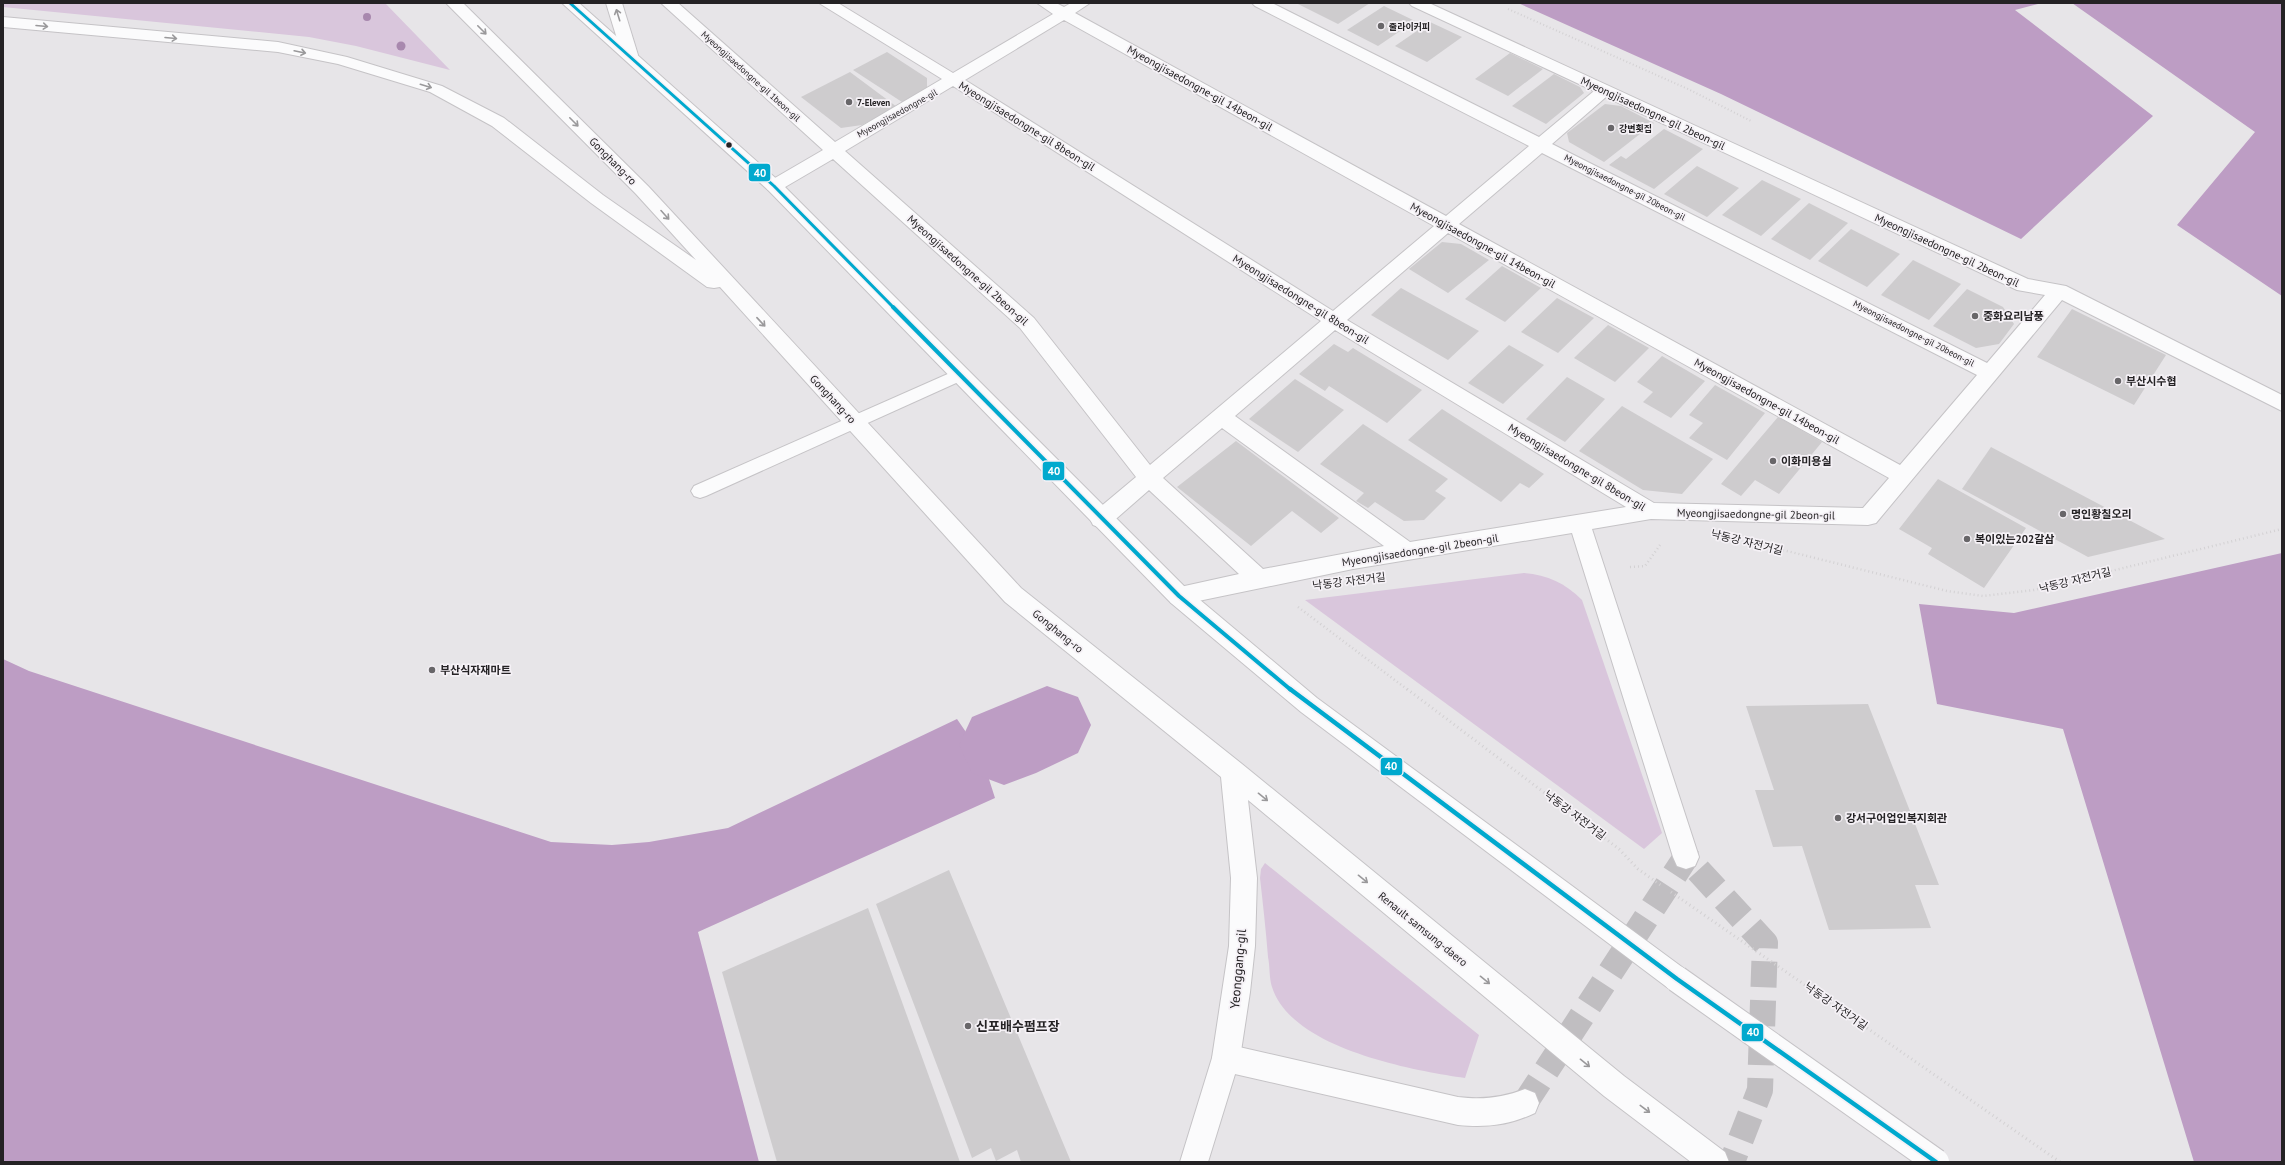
<svg xmlns="http://www.w3.org/2000/svg" width="2285" height="1165" font-family="'PT Sans','Noto Sans KR',sans-serif">
	<rect width="100%" height="100%" fill="#e7e5e8"/>
	<g fill="#d9c6dc">
		<path d="M3 3H385L450 70 356 46 309 37 3 7Z"/>
		<path d="M1524 573C1548 575 1565 583 1582 600L1662 833 1644 849 1305 600Z"/>
		<path d="M1265 863 1479 1035 1465 1078C1410 1070 1291 1048 1272 987 1269 978 1270 966 1268 957 1266 931 1263 905 1260 878L1261 869Z"/>
	</g>
	<g fill="#bd9dc4">
		<path d="M1518 3H2042L2015 10 2153 116 2021 239 1721 94Z"/>
		<path d="M2072 3H2282V296L2177 225 2255 132Z"/>
		<path d="M2282 553V1162H2194L2063 729 1937 704 1919 604 2014 613Z"/>
		<path d="M3 659 29 671 551 842 612 845 649 842 728 828 957 719 981 754 995 798 698 932 759 1162H3Z"/>
	</g>
	<g fill="none" stroke-linecap="round" stroke-linejoin="round">
		<path fill="#bd9dc4" fill-rule="evenodd" d="M1047 686 1078 697 1091 725 1078 753 1036 773 1004 785 972 773 959 745 972 717Z"/>
	</g>
	<g fill="#ceccce">
		<path d="M1296 3H1370L1338 24Z"/>
		<path d="M1384 6 1415 21 1378 46 1347 30Z"/>
		<path d="M1430 22 1462 37 1427 62 1395 46Z"/>
		<path d="M887 52 927 78V88L902 102 853 70Z"/>
		<path d="M1510 53 1543 69 1508 96 1475 79Z"/>
		<path d="M850 72 897 107 862 125 841 128 801 97Z"/>
		<path d="M1554 74 1580 87 1584 93 1546 124 1512 106Z"/>
		<path d="M1605 104 1621 106 1654 123 1604 162 1569 142 1567 133Z"/>
		<path d="M1664 129 1703 149 1654 189 1609 165 1621 156 1626 159Z"/>
		<path d="M1697 166 1739 188 1707 217 1664 194Z"/>
		<path d="M1762 180 1801 199 1761 236 1722 215Z"/>
		<path d="M1809 203 1848 223 1810 260 1771 239Z"/>
		<path d="M1851 229 1900 254 1867 287 1818 261Z"/>
		<path d="M1442 242 1461 244 1489 260 1448 293 1409 269Z"/>
		<path d="M1913 260 1961 284 1929 320 1881 295Z"/>
		<path d="M1502 266 1541 288 1505 322 1465 299Z"/>
		<path d="M1401 288 1479 331 1448 360 1371 315Z"/>
		<path d="M1967 289 2003 307 2014 324 1999 344 1976 348 1933 326Z"/>
		<path d="M1557 298 1594 318 1558 353 1521 332Z"/>
		<path d="M2072 309 2166 355 2134 405 2037 357Z"/>
		<path d="M1608 325 1649 348 1615 382 1574 358Z"/>
		<path d="M1334 344 1348 352 1353 348 1422 390 1387 423 1329 386 1325 391 1299 374Z"/>
		<path d="M1509 345 1544 365 1503 404 1468 383Z"/>
		<path d="M1662 356 1705 381 1671 418 1643 402 1653 392 1637 382Z"/>
		<path d="M1567 377 1605 399 1565 442 1526 419Z"/>
		<path d="M1295 379 1344 410 1298 452 1249 419Z"/>
		<path d="M1715 385 1765 413 1727 460 1689 438 1703 423 1689 415Z"/>
		<path d="M1622 406 1713 459 1682 494 1643 490 1579 451Z"/>
		<path d="M1442 409 1544 474 1529 488 1520 483 1501 502 1408 440Z"/>
		<path d="M1778 417 1822 442 1779 494 1755 480 1741 496 1721 484Z"/>
		<path d="M1363 424 1448 479 1435 491 1446 498 1424 520 1404 521 1375 502 1368 508 1356 501 1364 493 1320 464Z"/>
		<path d="M1236 441 1339 518 1321 533 1292 511 1251 546 1177 487Z"/>
		<path d="M1991 447 2165 539 2088 557 1962 489Z"/>
		<path d="M1938 479 2026 528 1984 588 1928 554 1932 548 1899 529Z"/>
		<path d="M1868 704 1939 885H1915L1931 928 1829 930 1802 846 1773 847 1755 790H1774L1746 706Z"/>
		<path d="M949 870 1071 1162H1021L1017 1150 996 1161 991 1148 972 1158 876 904Z"/>
		<path d="M868 908 960 1162H777L722 972Z"/>
	</g>
	<g fill="none" stroke-linecap="round" stroke-linejoin="round">
		<path stroke="#c0bec1" stroke-width="26" stroke-dasharray="26 13" stroke-linecap="butt" d="M1525 1103 1686 857 1765 943 1760 1090 1732 1162"/>
		<defs>
			<path id="lane" d="M959 369 965 371 967 375 965 379 706 496 700 498 694 496 691 491 694 486Z"/>
			<g id="street">
				<path d="M661 3H678L835 142 942 79 819 3H838L953 73 1053 14 1037 3H1056L1064 7 1071 3H1090L1075 13 1446 216 1529 146 1255 6 1252 3H1272L1539 137 1594 91 1412 6 1409 3H1429L2028 279 2066 286 2282 395V411L2062 300 1876 523 1868 525 1651 519 1592 529 1699 857 1695 866 1686 869 1677 866 1673 857 1572 533 1353 569 1179 605 1171 603 1168 596 1171 589 1239 574 1149 490 1109 525 1101 528 1093 525 1090 519 1093 513 1136 477 1020 328 833 159 780 190 774 192 768 190 765 186 768 182 823 150ZM1064 20 1434 226 1333 311 965 80ZM953 86 1321 321 1150 465 1034 318 845 151ZM1606 97 2017 290 2045 295 1987 363 1552 144ZM1542 153 1977 375 1900 465 1459 224ZM1448 233 1889 478 1863 508 1654 503 1347 320ZM1335 330 1626 507 1410 542 1235 416ZM1222 428 1384 546 1263 569 1163 478Z"/>
				<path d="M1226 1044 1458 1097C1482 1100 1502 1098 1525 1089L1535 1093 1539 1103 1535 1113C1509 1125 1487 1128 1458 1125L1226 1072 1216 1068 1212 1058 1216 1048Z"/>
			</g>
			<g id="secondary">
				<path d="M446 3H463L648 186 1021 588 1242 764 1624 1076 1725 1152 1729 1162H1691L1604 1096 1248 800 1257 878 1255 946 1250 992 1240 1058 1208 1162H1180L1212 1058 1229 946 1231 878 1221 777 1005 602 720 287 714 288 707 287 591 203 492 126 430 92 338 64 278 52 3 27V17L278 42 347 57 442 86 504 118 603 195 696 260 636 194Z"/>
				<path d="M562 3H579L780 182 1187 589 1317 698 1686 970 1690 979 1686 988 1677 992 1668 988 1301 712 1171 603 768 190Z"/>
			</g>
			<path id="primary" d="M606 3H622L638 55 636 58H624L622 55Z"/>
		</defs>
		<use href="#lane" stroke="#c5c3c6" stroke-width="2"/>
		<use href="#street" stroke="#c5c3c6" stroke-width="2"/>
		<use href="#secondary" stroke="#c5c3c6" stroke-width="2"/>
		<use href="#primary" stroke="#c5c3c6" stroke-width="2"/>
		<path stroke="#d3d1d3" stroke-width="2" stroke-dasharray="1 2.5" stroke-linecap="butt" d="M1508 9 1688 89 1751 121"/>
		<g stroke="#d3d1d3" stroke-width="2.5" stroke-dasharray="1 3" stroke-linecap="butt">
			<path d="M1779 549 1947 591 1983 596 2034 590 2282 529"/>
			<path d="M1630 567 1645 566 1660 545"/>
			<path d="M1298 607 1408 690"/>
		</g>
		<g stroke="#d3d1d3" stroke-width="3" stroke-dasharray="1 3.5" stroke-linecap="butt">
			<path d="M1407 689 1619 849 1638 869 1662 886"/>
			<path d="M1671 892 2060 1162"/>
		</g>
		<use href="#lane" fill="#fbfbfc" fill-rule="evenodd"/>
		<use href="#street" fill="#fbfbfc" fill-rule="evenodd"/>
		<use href="#secondary" fill="#fbfbfc" fill-rule="evenodd"/>
		<use href="#primary" fill="#fbfbfc" fill-rule="evenodd"/>
		<defs>
			<path id="secondary-bridge" d="M1677 979 1936 1162"/>
		</defs>
		<use href="#secondary-bridge" stroke="#c5c3c6" stroke-width="28" stroke-linecap="butt"/>
		<use href="#secondary-bridge" stroke="#fbfbfc" stroke-width="26"/>
		<defs>
			<path id="bus-1-far2" d="M570 3 774 186 894 308"/>
			<path id="bus-1-far1" d="M893 307 1179 596 1291 690"/>
			<path id="bus-1" d="M1290 689 1677 979 1936 1162"/>
		</defs>
		<use href="#bus-1-far2" stroke="#f5f1f6" stroke-width="5.5"/>
		<use href="#bus-1-far1" stroke="#f5f1f6" stroke-width="7"/>
		<use href="#bus-1" stroke="#f5f1f6" stroke-width="8"/>
		<use href="#bus-1-far2" stroke="#00a9ce" stroke-width="3"/>
		<use href="#bus-1-far1" stroke="#00a9ce" stroke-width="4"/>
		<use href="#bus-1" stroke="#00a9ce" stroke-width="4.5"/>
	</g>
	<g fill="#a888ae">
		<circle cx="367" cy="17" r="4"/>
		<circle cx="401" cy="46" r="4.5"/>
	</g>
	<defs><path id="oneway-shaft" d="M-6 0H5M1.5-3L5.5 0L1.5 3" fill="none" stroke-width="1.6" stroke-linecap="round" stroke-linejoin="round"/></defs>
	<g stroke="#9a999b">
		<use href="#oneway-shaft" transform="translate(618 15) rotate(-107)"/>
		<use href="#oneway-shaft" transform="translate(42 26) rotate(5)"/>
		<use href="#oneway-shaft" transform="translate(482 30) rotate(45)"/>
		<use href="#oneway-shaft" transform="translate(171 38) rotate(5)"/>
		<use href="#oneway-shaft" transform="translate(300 52) rotate(12)"/>
		<use href="#oneway-shaft" transform="translate(426 86) rotate(17)"/>
		<use href="#oneway-shaft" transform="translate(574 122) rotate(45)"/>
		<use href="#oneway-shaft" transform="translate(665 215) rotate(48)"/>
		<use href="#oneway-shaft" transform="translate(761 322) rotate(47)"/>
		<use href="#oneway-shaft" transform="translate(1263 797) rotate(39)"/>
		<use href="#oneway-shaft" transform="translate(1363 879) rotate(39)"/>
		<use href="#oneway-shaft" transform="translate(1485 980) rotate(39)"/>
		<use href="#oneway-shaft" transform="translate(1585 1063) rotate(39)"/>
		<use href="#oneway-shaft" transform="translate(1645 1109) rotate(37)"/>
	</g>
	<g fill="#686669" stroke="#f5f1f6" stroke-width="1.5">
		<circle cx="1381" cy="26" r="4"/>
		<circle cx="849" cy="102" r="4"/>
		<circle cx="1611" cy="128" r="4"/>
		<circle cx="1975" cy="316" r="4"/>
		<circle cx="2118" cy="381" r="4"/>
		<circle cx="1773" cy="461" r="4"/>
		<circle cx="2063" cy="514" r="4"/>
		<circle cx="1967" cy="539" r="4"/>
		<circle cx="432" cy="670" r="4"/>
		<circle cx="1838" cy="818" r="4"/>
		<circle cx="968" cy="1026" r="4"/>
	</g>
	<circle fill="#242224" stroke="#f5f1f6" stroke-width="1.5" cx="729" cy="145" r="3.5"/>
	<g text-anchor="middle" dominant-baseline="central" stroke-width="3.5" stroke-linejoin="round" paint-order="stroke">
		<g font-size="9" font-weight="bold" fill="#242224" stroke="#f5f1f6" text-anchor="start">
			<text x="1389" y="26">줄라이커피</text>
			<text x="857" y="102">7-Eleven</text>
			<text x="1619" y="128">강변횟집</text>
		</g>
		<g font-size="9" fill="#242224" stroke="#f5f1f6">
			<text transform="translate(751 76) rotate(42)">Myeongjisaedongne-gil 1beon-gil</text>
			<text transform="translate(897 113) rotate(-29)">Myeongjisaedongne-gil</text>
			<text transform="translate(1625 187) rotate(27)">Myeongjisaedongne-gil 20beon-gil</text>
			<text transform="translate(1914 333) rotate(27)">Myeongjisaedongne-gil 20beon-gil</text>
		</g>
		<g font-size="11" fill="#242224" stroke="#f5f1f6">
			<text transform="translate(1200 88) rotate(29)">Myeongjisaedongne-gil 14beon-gil</text>
			<text transform="translate(1653 113) rotate(25)">Myeongjisaedongne-gil 2beon-gil</text>
			<text transform="translate(1027 126) rotate(32)">Myeongjisaedongne-gil 8beon-gil</text>
			<text transform="translate(613 161) rotate(45)">Gonghang-ro</text>
			<text transform="translate(1483 245) rotate(29)">Myeongjisaedongne-gil 14beon-gil</text>
			<text transform="translate(1947 250) rotate(25)">Myeongjisaedongne-gil 2beon-gil</text>
			<text transform="translate(968 270) rotate(42)">Myeongjisaedongne-gil 2beon-gil</text>
			<text transform="translate(1301 299) rotate(32)">Myeongjisaedongne-gil 8beon-gil</text>
			<text transform="translate(833 399) rotate(47)">Gonghang-ro</text>
			<text transform="translate(1767 401) rotate(29)">Myeongjisaedongne-gil 14beon-gil</text>
			<text transform="translate(1577 467) rotate(31)">Myeongjisaedongne-gil 8beon-gil</text>
			<text transform="translate(1756 514) rotate(1)">Myeongjisaedongne-gil 2beon-gil</text>
			<text transform="translate(1747 542) rotate(14)">낙동강 자전거길</text>
			<text transform="translate(1420 550) rotate(-9)">Myeongjisaedongne-gil 2beon-gil</text>
			<text transform="translate(2075 580) rotate(-14)">낙동강 자전거길</text>
			<text transform="translate(1349 581) rotate(-7)">낙동강 자전거길</text>
			<text transform="translate(1058 631) rotate(39)">Gonghang-ro</text>
			<text transform="translate(1575 815) rotate(37)">낙동강 자전거길</text>
			<text transform="translate(1423 929) rotate(39)">Renault samsung-daero</text>
			<text transform="translate(1836 1006) rotate(35)">낙동강 자전거길</text>
		</g>
		<g font-size="11" font-weight="bold" fill="#242224" stroke="#f5f1f6" text-anchor="start">
			<text x="1983" y="316">중화요리남풍</text>
			<text x="2126" y="381">부산시수협</text>
			<text x="1781" y="461">이화미용실</text>
			<text x="2071" y="514">명인황칠오리</text>
			<text x="1975" y="539">복이있는202갈삼</text>
			<text x="440" y="670">부산식자재마트</text>
			<text x="1846" y="818">강서구어업인복지회관</text>
		</g>
		<g font-size="13" fill="#242224" stroke="#f5f1f6">
			<text transform="translate(1238 969) rotate(-85)">Yeonggang-gil</text>
		</g>
		<g font-size="13" font-weight="bold" fill="#242224" stroke="#f5f1f6" text-anchor="start">
			<text x="976" y="1026">신포배수펌프장</text>
		</g>
	</g>
	<g stroke="#f5f1f6" stroke-width="1.5">
		<rect x="748" y="163" width="23" height="19" rx="4" fill="#00a9ce"/>
		<rect x="1042" y="461" width="23" height="20" rx="4" fill="#00a9ce"/>
		<rect x="1380" y="757" width="23" height="19" rx="4" fill="#00a9ce"/>
		<rect x="1741" y="1023" width="23" height="19" rx="4" fill="#00a9ce"/>
	</g>
	<g font-size="11" text-anchor="middle" font-weight="bold" fill="#fff">
		<text x="760" y="177">40</text>
		<text x="1054" y="475">40</text>
		<text x="1391" y="770">40</text>
		<text x="1753" y="1036">40</text>
	</g>
	<rect width="2285" height="1165" fill="none" stroke="#242224" stroke-width="8"/>
</svg>
